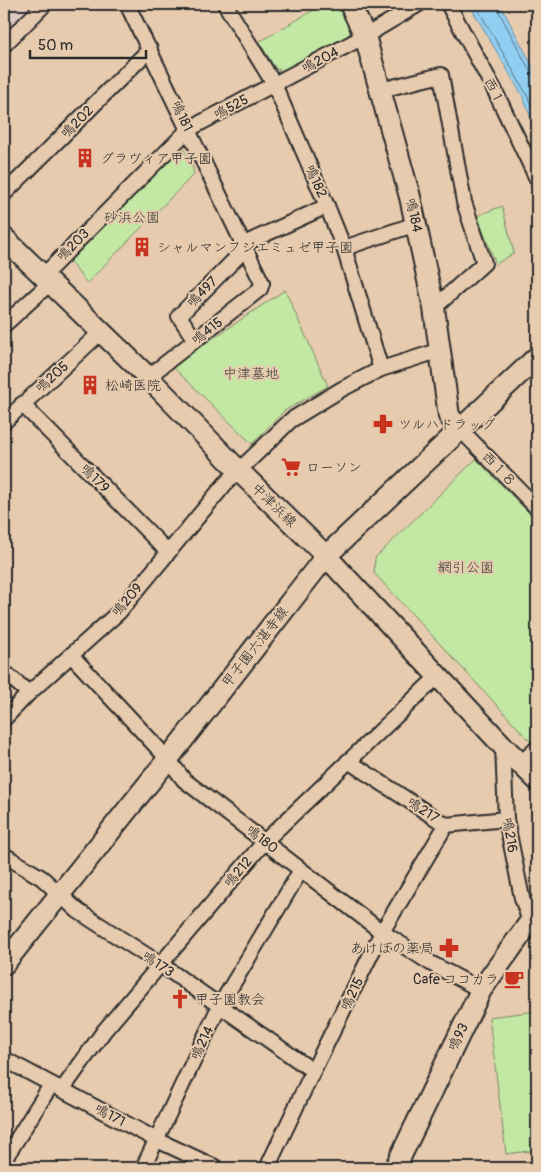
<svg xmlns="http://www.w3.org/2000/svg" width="541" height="1172" font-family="Pangolin,'Klee One',sans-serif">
	<rect width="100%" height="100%" fill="#e7cbae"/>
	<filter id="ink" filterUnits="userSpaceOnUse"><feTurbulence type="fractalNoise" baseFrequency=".02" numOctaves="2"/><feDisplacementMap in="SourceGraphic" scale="10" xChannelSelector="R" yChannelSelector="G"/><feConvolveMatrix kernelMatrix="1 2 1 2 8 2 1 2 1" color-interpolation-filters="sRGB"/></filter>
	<g filter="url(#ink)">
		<path fill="#e0c8c3" d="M4 4H36L4 36Z"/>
		<g fill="#c2e8a3" stroke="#768a67">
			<path d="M324 4H342L351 31 344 40 285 71 276 69 259 42Z"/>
			<path d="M182 147 191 161 194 174 87 283 69 261Z"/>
			<path d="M502 206 514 253 496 264 477 216Z"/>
			<path d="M285 290 328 386 284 411 252 444 172 366Z"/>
			<path d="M476 459 537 521V736L531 742 374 573 375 558Z"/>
			<path d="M537 1011V1150L506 1154 489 1017Z"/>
		</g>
		<path fill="#91cff2" stroke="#688da2" d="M469 4H500L537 75V134L523 97Z"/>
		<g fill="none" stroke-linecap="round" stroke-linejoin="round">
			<g stroke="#546d7b" stroke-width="1">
				<path d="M475 4 527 95 537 120"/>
				<path d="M496 4 497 8 531 73 537 76"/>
			</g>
			<defs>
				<g id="street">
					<path d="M127 4 262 283 260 289 148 377"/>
					<path d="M225 4 274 84 327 206 344 248 381 369"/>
					<path d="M448 4 494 89 537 179"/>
					<path d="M4 45 45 4"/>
					<path d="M381 90 441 75 464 202 484 263 434 308"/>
					<path d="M4 194 150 49"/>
					<path d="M244 244 327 206"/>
					<path d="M344 248 416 224"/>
					<path d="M43 276 189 129 365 36 419 4"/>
					<path d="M4 325 50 283"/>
					<path d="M195 340 179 316 246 248"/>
					<path d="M22 404 168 552"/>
					<path d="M4 422 101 332"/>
					<path d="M461 430 537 508"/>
					<path d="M71 655 168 759 184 780 382 932 432 964 481 990"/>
					<path d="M4 672 29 693"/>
					<path d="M4 719 29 693 119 612 225 484 291 420 342 389 381 369 441 350"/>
					<path d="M503 746 506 819 522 898 530 922"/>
					<path d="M348 761 446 825 506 819"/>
					<path d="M521 763 537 748"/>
					<path d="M4 855 42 878 78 911 160 964 313 1071"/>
					<path d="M4 1059 157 1140 217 1168"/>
					<path d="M62 1090 104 1031 265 841 438 676"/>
					<path d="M4 1160 51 1085"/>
					<path d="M143 1168 219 1007 301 870"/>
					<path d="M267 1168 313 1071 382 932 446 825"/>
				</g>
				<g id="secondary">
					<path d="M350 4 365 36 410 197 434 308 449 416 461 430"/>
					<path d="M4 238 148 377 238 470 326 556 503 746 537 780"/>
					<path d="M4 964 168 759 326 556 537 357"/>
					<path d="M395 1168 481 990 530 922 537 915"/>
				</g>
			</defs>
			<use href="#street" stroke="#2b2b2b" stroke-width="18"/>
			<use href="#secondary" stroke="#2b2b2b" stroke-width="24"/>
			<use href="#street" stroke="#e7cbae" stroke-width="14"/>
			<use href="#secondary" stroke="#e7cbae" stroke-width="20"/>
		</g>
	</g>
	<defs>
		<symbol id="building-bare" viewBox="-9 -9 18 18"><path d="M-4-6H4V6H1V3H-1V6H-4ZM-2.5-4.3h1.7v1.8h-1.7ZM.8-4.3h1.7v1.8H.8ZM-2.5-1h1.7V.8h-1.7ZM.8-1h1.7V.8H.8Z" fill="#c8321e" stroke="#e7cbae" stroke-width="2.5" paint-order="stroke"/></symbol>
		<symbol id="pharmacy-bare" viewBox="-9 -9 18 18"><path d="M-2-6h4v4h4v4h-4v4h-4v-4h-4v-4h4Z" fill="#c8321e" stroke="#e7cbae" stroke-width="2.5" paint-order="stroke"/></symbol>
		<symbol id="supermarket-bare" viewBox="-9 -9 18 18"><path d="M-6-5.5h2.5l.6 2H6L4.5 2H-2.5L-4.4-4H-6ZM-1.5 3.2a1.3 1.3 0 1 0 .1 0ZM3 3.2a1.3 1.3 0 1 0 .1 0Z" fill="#c8321e" stroke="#e7cbae" stroke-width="2.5" paint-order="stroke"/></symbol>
		<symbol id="cafe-bare" viewBox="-9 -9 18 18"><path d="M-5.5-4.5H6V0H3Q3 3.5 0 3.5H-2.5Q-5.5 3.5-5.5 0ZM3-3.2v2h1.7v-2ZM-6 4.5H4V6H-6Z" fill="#c8321e" stroke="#e7cbae" stroke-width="2.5" paint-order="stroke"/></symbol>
		<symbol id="church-bare" viewBox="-9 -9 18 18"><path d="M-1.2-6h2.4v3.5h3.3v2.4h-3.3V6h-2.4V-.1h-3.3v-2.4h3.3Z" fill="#c8321e" stroke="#e7cbae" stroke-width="2.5" paint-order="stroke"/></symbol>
	</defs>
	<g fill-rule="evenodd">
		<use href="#building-bare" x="71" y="144" width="28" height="28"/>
		<use href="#building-bare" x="128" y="233" width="28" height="28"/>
		<use href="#building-bare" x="76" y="371" width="28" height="28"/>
		<use href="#pharmacy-bare" x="369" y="410" width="28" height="28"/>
		<use href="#supermarket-bare" x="277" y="453" width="28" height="28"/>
		<use href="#pharmacy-bare" x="435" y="934" width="28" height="28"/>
		<use href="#cafe-bare" x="500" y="965" width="28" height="28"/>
		<use href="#church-bare" x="166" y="985" width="28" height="28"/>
	</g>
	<g text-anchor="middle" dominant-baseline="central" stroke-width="4" stroke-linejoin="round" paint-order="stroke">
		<g font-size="14" fill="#2b2b2b" stroke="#e7cbae">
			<text transform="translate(320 60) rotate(-28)">鳴204</text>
			<text transform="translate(494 91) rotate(63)">西１</text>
			<text transform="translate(231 107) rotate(-28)">鳴525</text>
			<text transform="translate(182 116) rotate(64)">鳴181</text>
			<text transform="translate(77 122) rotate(-45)">鳴202</text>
			<text transform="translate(316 181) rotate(66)">鳴182</text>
			<text transform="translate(414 215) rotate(78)">鳴184</text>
			<text transform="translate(73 245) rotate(-45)">鳴203</text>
			<text transform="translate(202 292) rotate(-45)">鳴497</text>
			<text transform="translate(207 331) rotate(-38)">鳴415</text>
			<text transform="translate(52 377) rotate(-42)">鳴205</text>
			<text transform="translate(499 469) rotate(46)">西１８</text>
			<text transform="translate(95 478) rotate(45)">鳴179</text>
			<text transform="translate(274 505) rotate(44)">中津浜線</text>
			<text transform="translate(127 600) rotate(-49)">鳴209</text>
			<text transform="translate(255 647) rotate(-52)">甲子園六湛寺線</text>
			<text transform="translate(423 810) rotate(33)">鳴217</text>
			<text transform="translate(510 835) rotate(81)">鳴216</text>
			<text transform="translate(262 839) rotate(38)">鳴180</text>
			<text transform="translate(238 872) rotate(-50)">鳴212</text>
			<text transform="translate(158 964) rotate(34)">鳴173</text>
			<text transform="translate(352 994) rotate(-64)">鳴215</text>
			<text transform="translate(458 1037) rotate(-64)">鳴93</text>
			<text transform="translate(202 1043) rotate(-65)">鳴214</text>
			<text transform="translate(110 1115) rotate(28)">鳴171</text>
		</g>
		<g font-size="14" fill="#2b2b2b" stroke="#e7cbae" text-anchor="start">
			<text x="100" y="158">グラヴィア甲子園</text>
			<text x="157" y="247">シャルマンフジエミュゼ甲子園</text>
			<text x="105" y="385">松崎医院</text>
			<text x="398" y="424">ツルハドラッグ</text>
			<text x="306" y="467">ローソン</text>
			<text x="434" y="948" text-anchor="end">あけぼの薬局</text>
			<text x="499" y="979" text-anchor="end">Cafe ココカラ</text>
			<text x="195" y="999">甲子園教会</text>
		</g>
		<g font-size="14" fill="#3a3e37" stroke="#e7cbae">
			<text x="132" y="217">砂浜公園</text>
			<text x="251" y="373">中津墓地</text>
			<text x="466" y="567">網引公園</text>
		</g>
	</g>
	<rect width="541" height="1172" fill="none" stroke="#e7cbae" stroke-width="20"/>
	<rect x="10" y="10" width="521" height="1152" fill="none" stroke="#2b2b2b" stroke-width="2" filter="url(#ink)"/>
	<path d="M30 50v8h116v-8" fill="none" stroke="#2b2b2b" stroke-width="2.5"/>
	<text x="38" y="50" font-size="15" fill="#2b2b2b" stroke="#e7cbae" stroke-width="4" paint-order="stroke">50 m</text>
</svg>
